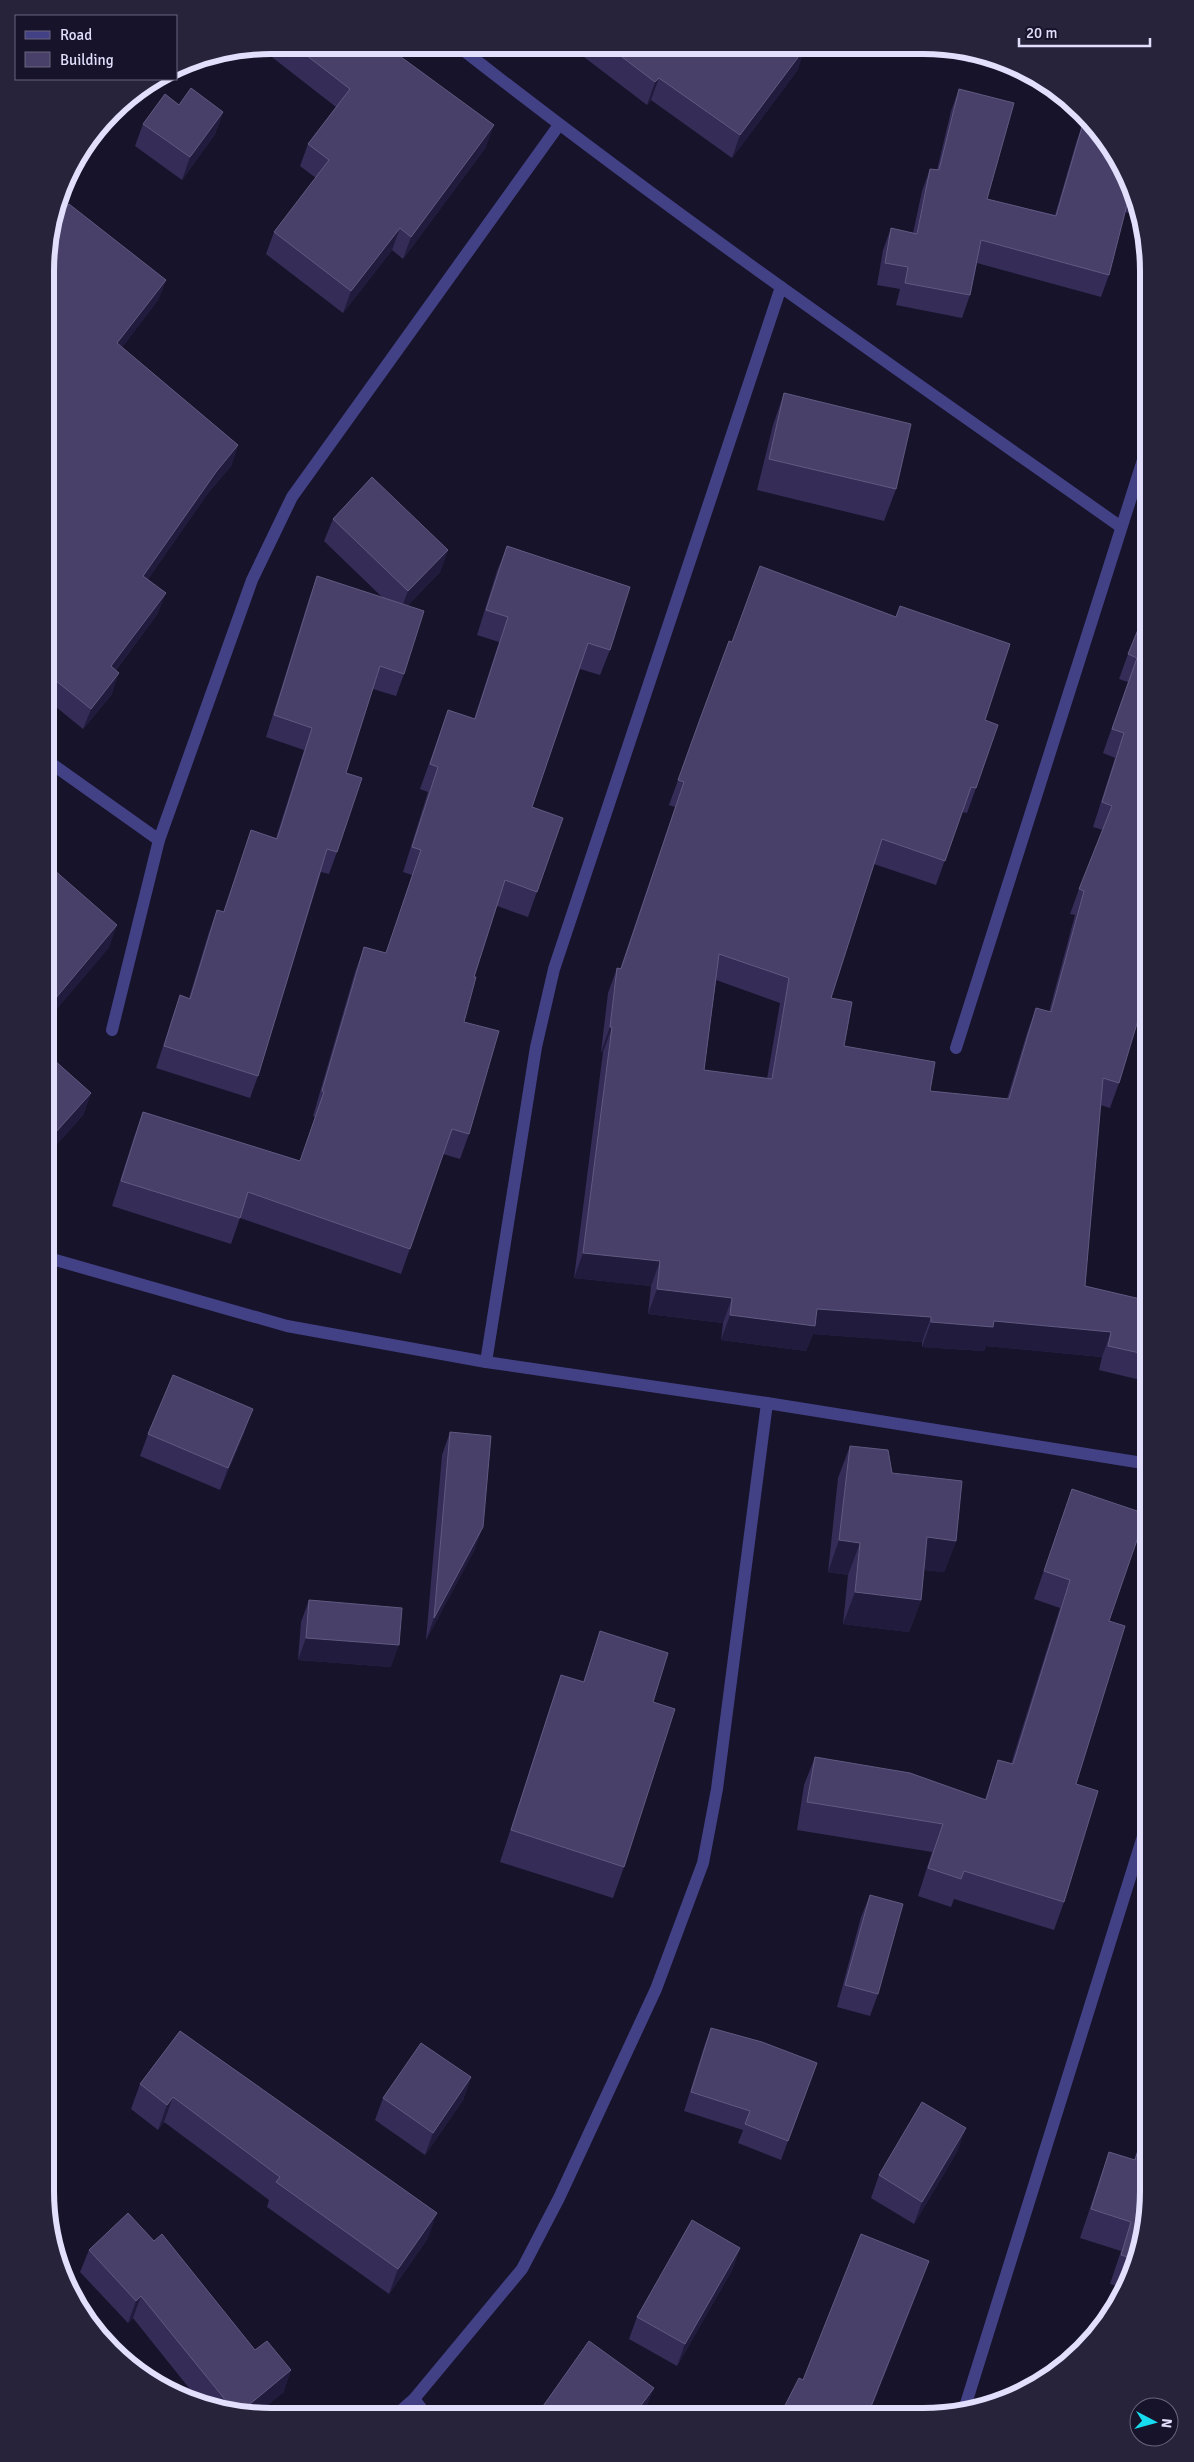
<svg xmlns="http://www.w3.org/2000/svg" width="1194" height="2462" font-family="Signika,sans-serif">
	<rect width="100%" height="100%" fill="#17132a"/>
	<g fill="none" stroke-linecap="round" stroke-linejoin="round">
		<g stroke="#434186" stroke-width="12">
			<path d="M458 46C673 215 898 370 1121 527"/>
			<path d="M45 759 159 840"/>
			<path d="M112 1030 159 840 252 580 292 497 559 125"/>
			<path d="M956 1048 1149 441"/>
			<path d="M45 1257 287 1326 486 1362 767 1403 1149 1464"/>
			<path d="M486 1362 536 1047 554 969 781 287"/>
			<path d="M414 2399 427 2416"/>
			<path d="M964 2410 1149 1817"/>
			<path d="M396 2415 414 2399 522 2269 559 2198 656 1989 703 1863 717 1789 767 1403"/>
		</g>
	</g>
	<g fill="#352d57" fill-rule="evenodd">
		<path d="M271 45 386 46 486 147 403 259 392 250 343 313 266 254 274 232 316 178 300 166 308 144 336 107 259 47Z"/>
		<path d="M564 47 805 48 797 71 732 158 651 100 647 105 580 54 578 57Z"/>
		<path d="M951 49H967L976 53 969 63Z"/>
		<path d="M959 89 987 199 1055 215 1076 143 1084 120 1111 146 1137 199 1140 216 1125 212 1109 275 1101 297 977 263 970 295 962 318 896 305 900 289 877 285 883 250 891 228 913 233 922 191 930 169 937 170 951 111Z"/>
		<path d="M179 105 223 112 215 134 182 180 135 146 143 124Z"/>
		<path d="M46 256 166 280 158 300 122 347 238 445 231 466 208 493 148 579 158 613 116 670 112 694 83 729 45 698Z"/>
		<path d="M784 393 896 489 884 521 757 490 773 425Z"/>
		<path d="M333 519 448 550 440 572 407 606 404 674 396 696 373 689 346 773 337 852 329 874 321 872 258 1076 250 1098 156 1068 172 1018 180 995 189 998 209 932 217 910 223 912 251 830 276 838 304 750 266 737 309 599 317 576 383 598 324 541Z"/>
		<path d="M507 546 610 650 600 675 580 669 532 807 563 818 528 917 497 906 474 977 464 1022 469 1134 460 1159 443 1154 401 1274 240 1218 231 1244 112 1206 134 1137 143 1112 300 1161 315 1117 313 1116 355 972 364 947 386 953 412 875 403 872 428 792 420 789 448 710 474 719 499 642 477 635 497 571Z"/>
		<path d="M1149 603 1119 1083 1110 1108 1100 1105 1085 1286 1149 1301V1382L1099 1370 1102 1357 986 1346 984 1351 922 1347V1342L813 1334 806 1351 721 1340 723 1323 648 1314 651 1286 574 1278 603 1052H601L608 993 617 968 620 969 675 807 669 805 691 744 729 641 985 720 976 788 967 813 962 812 936 885 874 864 831 998 844 1046 930 1091 1007 1099 1027 1033 1036 1008 1049 1012 1075 915 1070 914 1079 889 1103 830 1093 827 1115 758 1103 753 1128 682 1119 679 1128 654ZM716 980 780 1003 767 1079 704 1070Z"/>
		<path d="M45 1052 91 1093 83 1115 48 1154 45 1152Z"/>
		<path d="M245 1431 220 1490 140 1456 148 1434Z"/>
		<path d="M450 1432 475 1549 426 1640 442 1455Z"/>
		<path d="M850 1446 956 1541 944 1572 924 1570 921 1600 909 1632 843 1624 848 1575 828 1572 838 1478Z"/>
		<path d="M1072 1489 1109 1621 1076 1784 1064 1902 1054 1930 954 1899 951 1907 918 1896 932 1852 797 1830 804 1785 815 1757 985 1799 998 1760 1011 1764 1060 1608 1034 1599Z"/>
		<path d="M309 1600 391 1667 298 1660 301 1622Z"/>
		<path d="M600 1631 653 1702 624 1867 613 1898 500 1862 550 1707 561 1675 583 1682Z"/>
		<path d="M870 1895 878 1994 870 2016 837 2007 861 1917Z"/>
		<path d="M711 2028 817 2063 781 2160 738 2143 743 2130 684 2111 704 2047Z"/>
		<path d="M180 2031 428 2238 389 2294 267 2207 269 2200 164 2122 158 2130 131 2109 140 2084Z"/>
		<path d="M471 2077 463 2100 425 2155 375 2120 383 2098Z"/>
		<path d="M1144 2132 1149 2205 1137 2264 1124 2288 1110 2284 1121 2251 1080 2238 1099 2181 1109 2152 1134 2160Z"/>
		<path d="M958 2150 914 2224 871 2198 879 2175Z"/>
		<path d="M740 2248 732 2270 677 2366 629 2339 637 2317Z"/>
		<path d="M89 2250 255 2350 291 2370 283 2393 241 2415 201 2403 133 2318 128 2323 80 2272Z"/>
	</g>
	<g fill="#211b3d">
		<path d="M581 47H583L580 54 578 57Z"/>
		<path d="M805 48 797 71 732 158 740 135Z"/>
		<path d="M973 51 976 53 969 63Z"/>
		<path d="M659 78 651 100 647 105 655 82Z"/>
		<path d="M223 112 215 134 182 180 190 157Z"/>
		<path d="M494 125 486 147 403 259 411 237Z"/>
		<path d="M400 228 392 250 343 313 351 291Z"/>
		<path d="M166 280 158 300 110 364 117 343Z"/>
		<path d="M238 445 231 466 208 493 136 596 143 576 216 472Z"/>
		<path d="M448 550 440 572 399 614 408 591Z"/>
		<path d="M166 593 158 613 103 687 111 666Z"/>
		<path d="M119 673 112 694 83 729 91 709Z"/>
		<path d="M50 851 45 864V857Z"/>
		<path d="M117 925 109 948 45 1023V1011Z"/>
		<path d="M610 1027H612L603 1052H601Z"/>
		<path d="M91 1093 83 1115 48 1154 56 1132Z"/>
		<path d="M583 1253 660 1261 651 1286 574 1278Z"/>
		<path d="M657 1289 732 1298 723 1323 648 1314Z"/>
		<path d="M817 1309 931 1317 922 1342 813 1334 806 1351 721 1340 730 1315Z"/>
		<path d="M994 1321 1111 1332 1102 1357 986 1346 984 1351 922 1347 931 1322Z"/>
		<path d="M253 1409 245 1431 220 1490 228 1468Z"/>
		<path d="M483 1527 475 1549 426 1640 434 1618Z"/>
		<path d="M927 1537 956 1541 944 1572 916 1569Z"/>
		<path d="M839 1540 860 1543 848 1575 828 1572Z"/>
		<path d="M855 1592 921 1600 909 1632 843 1624Z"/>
		<path d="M306 1638 399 1645 391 1667 298 1660Z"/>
		<path d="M49 1732 45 1744V1738Z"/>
		<path d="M471 2077 463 2100 425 2155 433 2133Z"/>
		<path d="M173 2097 164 2122 158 2130 167 2105Z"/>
		<path d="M966 2128 958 2150 914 2224 922 2202Z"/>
		<path d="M437 2213 428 2238 389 2294 398 2269Z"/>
		<path d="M740 2248 732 2270 677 2366 685 2344Z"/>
		<path d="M929 2261 919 2289 868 2417H867Z"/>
		<path d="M141 2296 133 2318 128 2323 136 2301Z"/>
		<path d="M291 2370 283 2393 256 2415H241L238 2414Z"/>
		<path d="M654 2388 643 2416H633Z"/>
	</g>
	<g fill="#484068" stroke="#605980" fill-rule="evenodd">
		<path d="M293 45 386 46 494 125 411 237 400 228 351 291 274 232 329 160 308 144 350 89Z"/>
		<path d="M609 47 805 48 740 135 659 78 655 82Z"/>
		<path d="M191 88 223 112 190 157 143 124 165 94 179 105Z"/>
		<path d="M959 89 1014 103 987 199 1056 216 1084 120 1091 122 1111 146 1133 190 1131 189 1109 275 981 240 970 295 905 283 908 267 885 263 891 228 917 234 930 169 939 170Z"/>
		<path d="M69 204 166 280 117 343 238 445 216 472 143 576 166 593 111 666 119 673 91 709 45 672 46 256 54 223Z"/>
		<path d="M784 393 911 424 896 489 769 459Z"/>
		<path d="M372 477 448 550 408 591 333 519Z"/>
		<path d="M507 546 630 587 610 650 588 643 532 807 563 818 537 892 505 880 474 977H476L464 1022 499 1031 469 1134 452 1129 410 1249 248 1192 240 1218 121 1181 143 1112 300 1161 324 1092 322 1091 364 947 386 953 421 850 412 847 438 767 430 764 448 710 475 719 508 617 486 610Z"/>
		<path d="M760 566 896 617 900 606 1010 644 985 720 998 725 976 788 971 787 945 861 882 839 831 998 852 1002 844 1046 935 1062 930 1091 1009 1099 1036 1008 1051 1012 1084 891 1079 889 1112 806 1102 802 1124 733 1112 729 1137 658 1128 654 1149 603V984L1119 1083 1103 1078 1085 1286 1149 1301V1355L1108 1346 1111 1332 994 1321 993 1327 931 1322V1317L817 1309 815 1326 730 1315 732 1298 657 1289 660 1261 583 1253 612 1027H610L617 968 621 969 684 782 678 780 700 719 729 641 732 642ZM719 954 789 978 772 1079 704 1070Z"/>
		<path d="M317 576 424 611 404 674 380 666 346 773 362 778 337 852 327 849 258 1076 164 1046 180 995 190 999 217 910 224 912 251 830 277 839 312 728 274 715Z"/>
		<path d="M45 847 50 851 45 857Z"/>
		<path d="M45 862 117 925 45 1011Z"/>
		<path d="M45 1052 91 1093 56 1132 45 1122Z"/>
		<path d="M173 1375 253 1409 228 1468 148 1434Z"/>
		<path d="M450 1432 491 1436 483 1527 434 1618Z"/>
		<path d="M850 1446 888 1450 892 1473 962 1481 956 1541 927 1537 921 1600 855 1592 860 1543 839 1540Z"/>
		<path d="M1072 1489 1146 1514 1109 1621 1125 1626 1076 1784 1098 1791 1064 1902 964 1871 961 1879 928 1868 943 1824 807 1802 815 1757 910 1773 986 1800 998 1760 1013 1764 1070 1580 1044 1571Z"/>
		<path d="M309 1600 402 1608 399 1645 306 1638Z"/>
		<path d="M600 1631 668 1653 653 1702 675 1709 624 1867 511 1830 561 1675 584 1682Z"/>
		<path d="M45 1729 49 1732 45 1738Z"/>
		<path d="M870 1895 903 1904 878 1994 845 1985Z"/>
		<path d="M711 2028 762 2042 817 2063 788 2141 745 2124 750 2111 691 2092Z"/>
		<path d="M180 2031 437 2213 398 2269 276 2182 280 2177 173 2097 167 2105 140 2084Z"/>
		<path d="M421 2043 471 2077 433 2133 383 2098Z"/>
		<path d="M922 2102 966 2128 922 2202 879 2175Z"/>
		<path d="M1144 2132 1149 2133V2205L1138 2260 1121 2255 1131 2222 1091 2209 1109 2152 1135 2160Z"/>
		<path d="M128 2213 154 2241 162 2234 255 2350 267 2341 291 2370 238 2414 236 2413 141 2296 136 2301 89 2250Z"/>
		<path d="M692 2220 740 2248 685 2344 637 2317Z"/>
		<path d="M861 2234 929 2261 868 2414 873 2417H779L799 2378 803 2380Z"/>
		<path d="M589 2341 654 2388 633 2416H536Z"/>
	</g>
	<path d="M0 0H1194V2462H0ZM271 54H923A217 217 0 0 1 1140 271V2191A217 217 0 0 1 923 2408H271A217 217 0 0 1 54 2191V271A217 217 0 0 1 271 54Z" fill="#27233b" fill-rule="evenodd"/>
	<path fill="none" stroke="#e2dffd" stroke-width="6" d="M271 54H923A217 217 0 0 1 1140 271V2191A217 217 0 0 1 923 2408H271A217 217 0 0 1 54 2191V271A217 217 0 0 1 271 54Z"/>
	<rect x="15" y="15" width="162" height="65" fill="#17132a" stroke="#68657e"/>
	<rect x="25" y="31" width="25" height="8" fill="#434186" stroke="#68657e"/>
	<text x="60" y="40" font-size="15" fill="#e2dffd">Road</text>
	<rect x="25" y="52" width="25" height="15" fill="#484068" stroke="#68657e"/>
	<text x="60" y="65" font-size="15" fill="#e2dffd">Building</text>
	<g transform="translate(1154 2422) rotate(96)"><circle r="24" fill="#17132a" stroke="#68657e"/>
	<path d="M0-4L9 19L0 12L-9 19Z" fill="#17dcf0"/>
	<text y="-8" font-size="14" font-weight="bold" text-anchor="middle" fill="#e2dffd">N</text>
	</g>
	<path d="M1019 38v8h131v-8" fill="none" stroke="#e2dffd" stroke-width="2.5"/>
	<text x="1026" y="38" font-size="15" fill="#e2dffd" stroke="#17132a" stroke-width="4" paint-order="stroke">20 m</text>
</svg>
